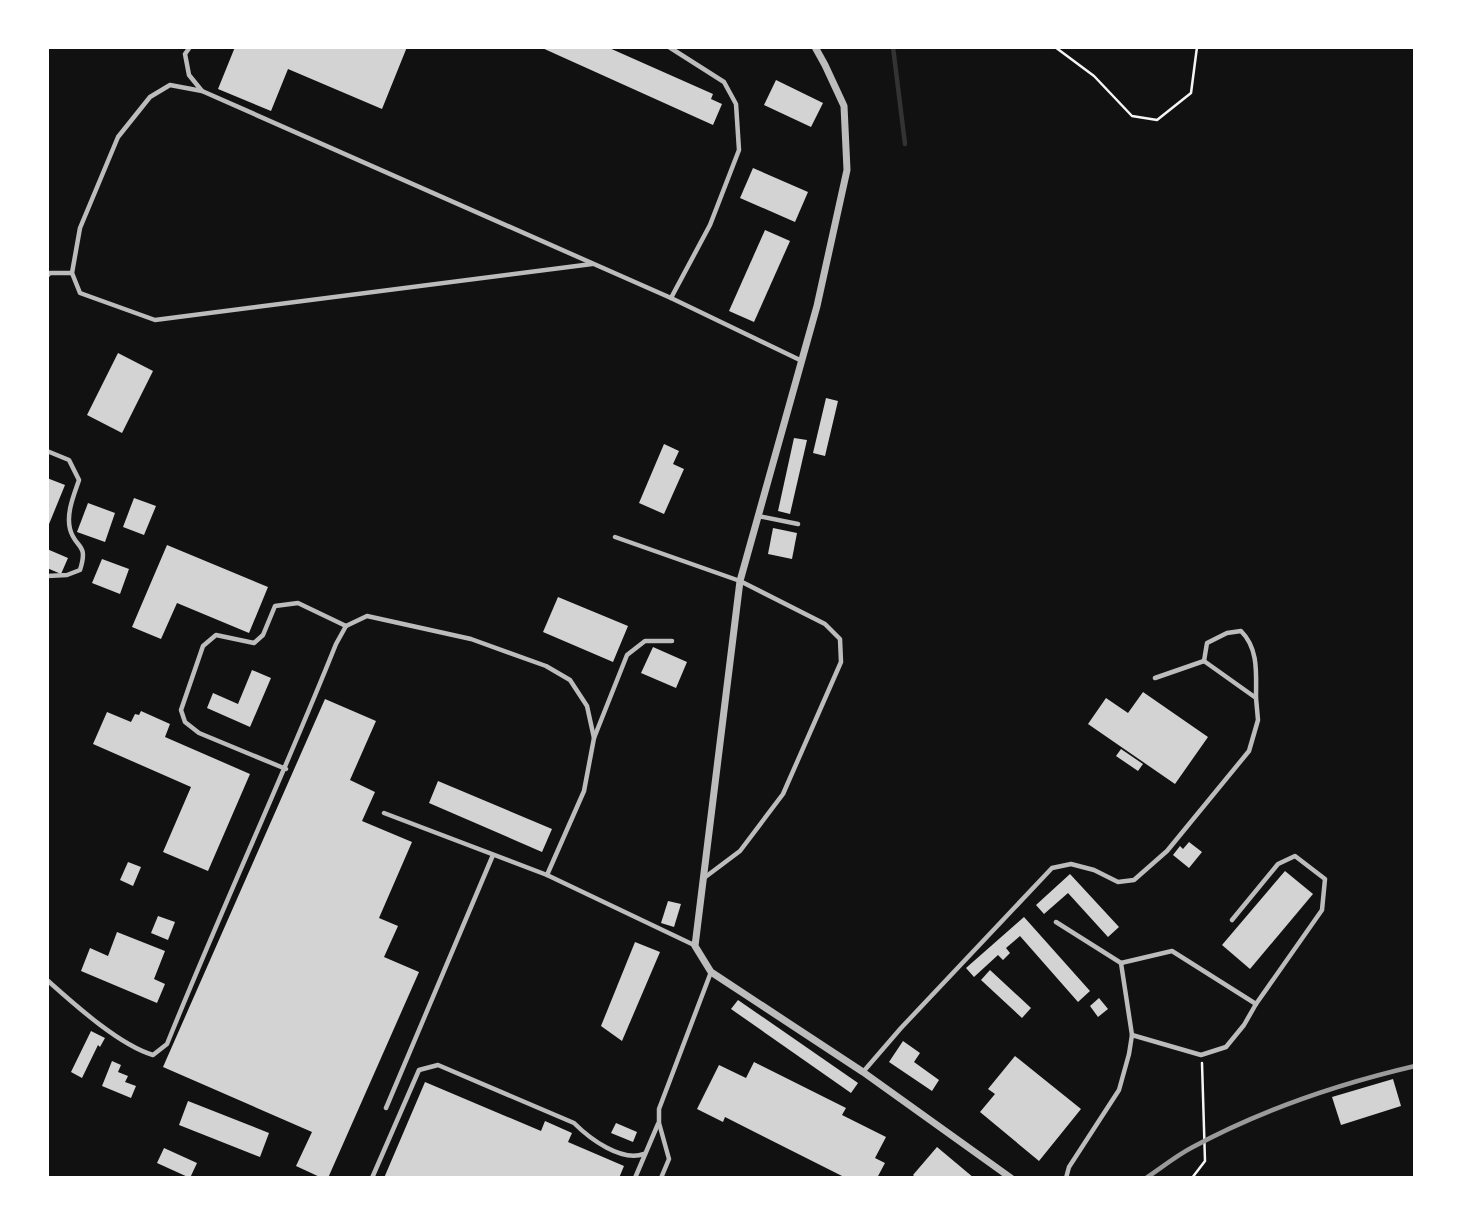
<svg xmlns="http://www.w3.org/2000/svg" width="1462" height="1225" font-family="Lato,sans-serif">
	<rect width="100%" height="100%" fill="#111"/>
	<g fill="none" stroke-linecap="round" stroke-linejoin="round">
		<path stroke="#333" stroke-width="4.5" d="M893 47 905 144"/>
	</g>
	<g fill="#d3d3d3">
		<path d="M235 47H407L382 109 288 69 271 111 218 89Z"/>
		<path d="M540 47H607L713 94 711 99 722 104 713 125Z"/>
		<path d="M776 80 823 103 811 127 764 105Z"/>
		<path d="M753 168 808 192 795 222 740 198Z"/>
		<path d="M765 230 790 241 754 322 729 311Z"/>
		<path d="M118 353 153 371 122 433 87 415Z"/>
		<path d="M826 398 838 401 825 456 813 453Z"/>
		<path d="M794 438 807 440 790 514 778 511Z"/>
		<path d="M664 444 679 451 673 464 684 469 664 514 639 503Z"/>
		<path d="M47 478 65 485 47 529Z"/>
		<path d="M134 498 156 506 144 535 123 527Z"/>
		<path d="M88 503 115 513 105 542 77 532Z"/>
		<path d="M773 528 797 533 792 559 768 554Z"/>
		<path d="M167 545 268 587 249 633 177 603 161 639 132 627Z"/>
		<path d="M47 549 68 558 61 574 47 568Z"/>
		<path d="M102 559 129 569 120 594 92 583Z"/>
		<path d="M558 597 628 626 613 662 543 632Z"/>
		<path d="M653 647 687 662 676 688 641 673Z"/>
		<path d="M252 670 271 678 250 727 207 708 213 693 238 704Z"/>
		<path d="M1143 692 1208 737 1175 784 1088 724 1106 698 1128 713Z"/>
		<path d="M325 699 376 721 350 780 375 792 362 821 412 842 379 918 398 926 384 957 419 972 328 1178H322L296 1166 312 1132 163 1067Z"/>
		<path d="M141 711 170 724 165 737 250 774 208 871 163 852 191 787 93 744 107 712 131 722 135 714 139 715Z"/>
		<path d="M1121 749 1143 764 1138 771 1116 756Z"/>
		<path d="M438 781 552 829 542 852 429 803Z"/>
		<path d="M1189 842 1202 852 1189 868 1173 855 1180 846 1183 849Z"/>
		<path d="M128 862 141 867 133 886 120 880Z"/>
		<path d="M1285 871 1313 894 1250 969 1222 945Z"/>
		<path d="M1070 874 1119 927 1108 937 1068 893 1044 914 1036 905Z"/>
		<path d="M668 901 681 904 674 927 661 923Z"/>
		<path d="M158 916 175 922 168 940 151 933Z"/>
		<path d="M1024 917 1090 991 1078 1002 1020 936 1006 948 1010 953 1003 960 998 955 974 977 966 968Z"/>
		<path d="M117 932 165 951 154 979 165 984 157 1003 81 971 90 948 108 956Z"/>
		<path d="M635 942 660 952 622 1041 601 1026Z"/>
		<path d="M990 970 1031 1008 1022 1018 981 980Z"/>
		<path d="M1099 998 1108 1009 1098 1017 1090 1006Z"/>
		<path d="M738 1000 858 1083 851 1093 731 1009Z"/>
		<path d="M91 1031 105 1038 100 1047 98 1045 82 1078 71 1072Z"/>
		<path d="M903 1041 920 1053 914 1062 939 1080 932 1091 889 1062Z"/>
		<path d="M1015 1056 1081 1109 1039 1161 980 1112 995 1094 988 1089Z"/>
		<path d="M112 1061 121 1065 118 1072 128 1076 125 1082 136 1086 131 1098 102 1086Z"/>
		<path d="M754 1062 846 1108 842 1115 886 1137 875 1158 885 1163 877 1178H846L725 1117 723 1122 697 1109 719 1065 746 1078Z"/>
		<path d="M1393 1079 1401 1106 1341 1125 1332 1097Z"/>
		<path d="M425 1082 541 1131 545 1121 572 1133 568 1142 624 1166 619 1178H384Z"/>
		<path d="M188 1101 269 1133 260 1157 179 1125Z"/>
		<path d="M616 1123 637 1132 633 1142 611 1133Z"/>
		<path d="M937 1147 974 1178H916L913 1175Z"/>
		<path d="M164 1148 197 1163 190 1178 157 1163Z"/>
	</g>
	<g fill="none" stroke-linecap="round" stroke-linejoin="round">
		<g stroke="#f5f5f5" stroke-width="2.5">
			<path d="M1055 47 1094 76 1132 116 1157 120 1191 93 1197 47"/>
			<path d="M1192 1178 1205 1161 1202 1063"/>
		</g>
		<g stroke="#bcbcbc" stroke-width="4.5">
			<path d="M190 47 185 54 189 75 202 91 671 298 802 361"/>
			<path d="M669 47 724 82 736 104 739 150 710 225 671 298"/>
			<path d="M202 91 170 85 150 97 118 137 80 228 72 273 80 293 155 320 592 264"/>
			<path d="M47 276 50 273H72"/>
			<path d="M47 451 69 460 79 480C74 495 66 513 70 529 75 549 89 542 80 570L67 575 47 576"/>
			<path d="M758 516 798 524"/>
			<path d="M615 537 740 581 825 624 840 639 841 662 783 794 740 851 704 878"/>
			<path d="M1204 661 1207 643 1227 633 1241 631C1259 649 1256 674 1256 698"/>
			<path d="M286 769 199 733 185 722 181 710 203 646 216 635 254 643 263 635 275 606 298 603 346 626"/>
			<path d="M384 813 547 875 694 945"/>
			<path d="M547 875 584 791 594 738 627 655 645 641H672"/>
			<path d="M1056 922 1121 963 1132 1035 1129 1054 1119 1090 1069 1167 1066 1178"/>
			<path d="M1121 963 1172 951 1256 1004"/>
			<path d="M47 980C74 1004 119 1045 153 1055L167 1044C221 910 282 779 336 644L346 626 367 616 471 639 546 666 570 680 587 706 594 738"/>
			<path d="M1132 1035 1201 1055 1226 1047 1244 1025 1256 1004 1322 910 1325 879 1295 856 1278 864 1232 920"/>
			<path d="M863 1072 901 1028 1052 868 1071 864 1094 870 1118 882 1134 880 1167 851 1249 751 1258 720 1256 698 1204 661 1155 678"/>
			<path d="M386 1108 493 855"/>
			<path d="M372 1178 419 1070 438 1065 574 1123C590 1139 621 1162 644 1154"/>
			<path d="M635 1178 658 1124"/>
			<path d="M661 1178 669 1159 659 1123V1109L711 972"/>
		</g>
		<path stroke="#bcbcbc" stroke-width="7" d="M815 47 825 65 844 106 847 170 817 306 740 581 695 946 711 972 863 1072 1011 1178"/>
		<path stroke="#9a9a9a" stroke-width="4.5" d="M1146 1178C1161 1168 1176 1156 1191 1148 1261 1110 1338 1084 1415 1066"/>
	</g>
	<rect width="1462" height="1225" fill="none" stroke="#ffffff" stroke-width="98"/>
</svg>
